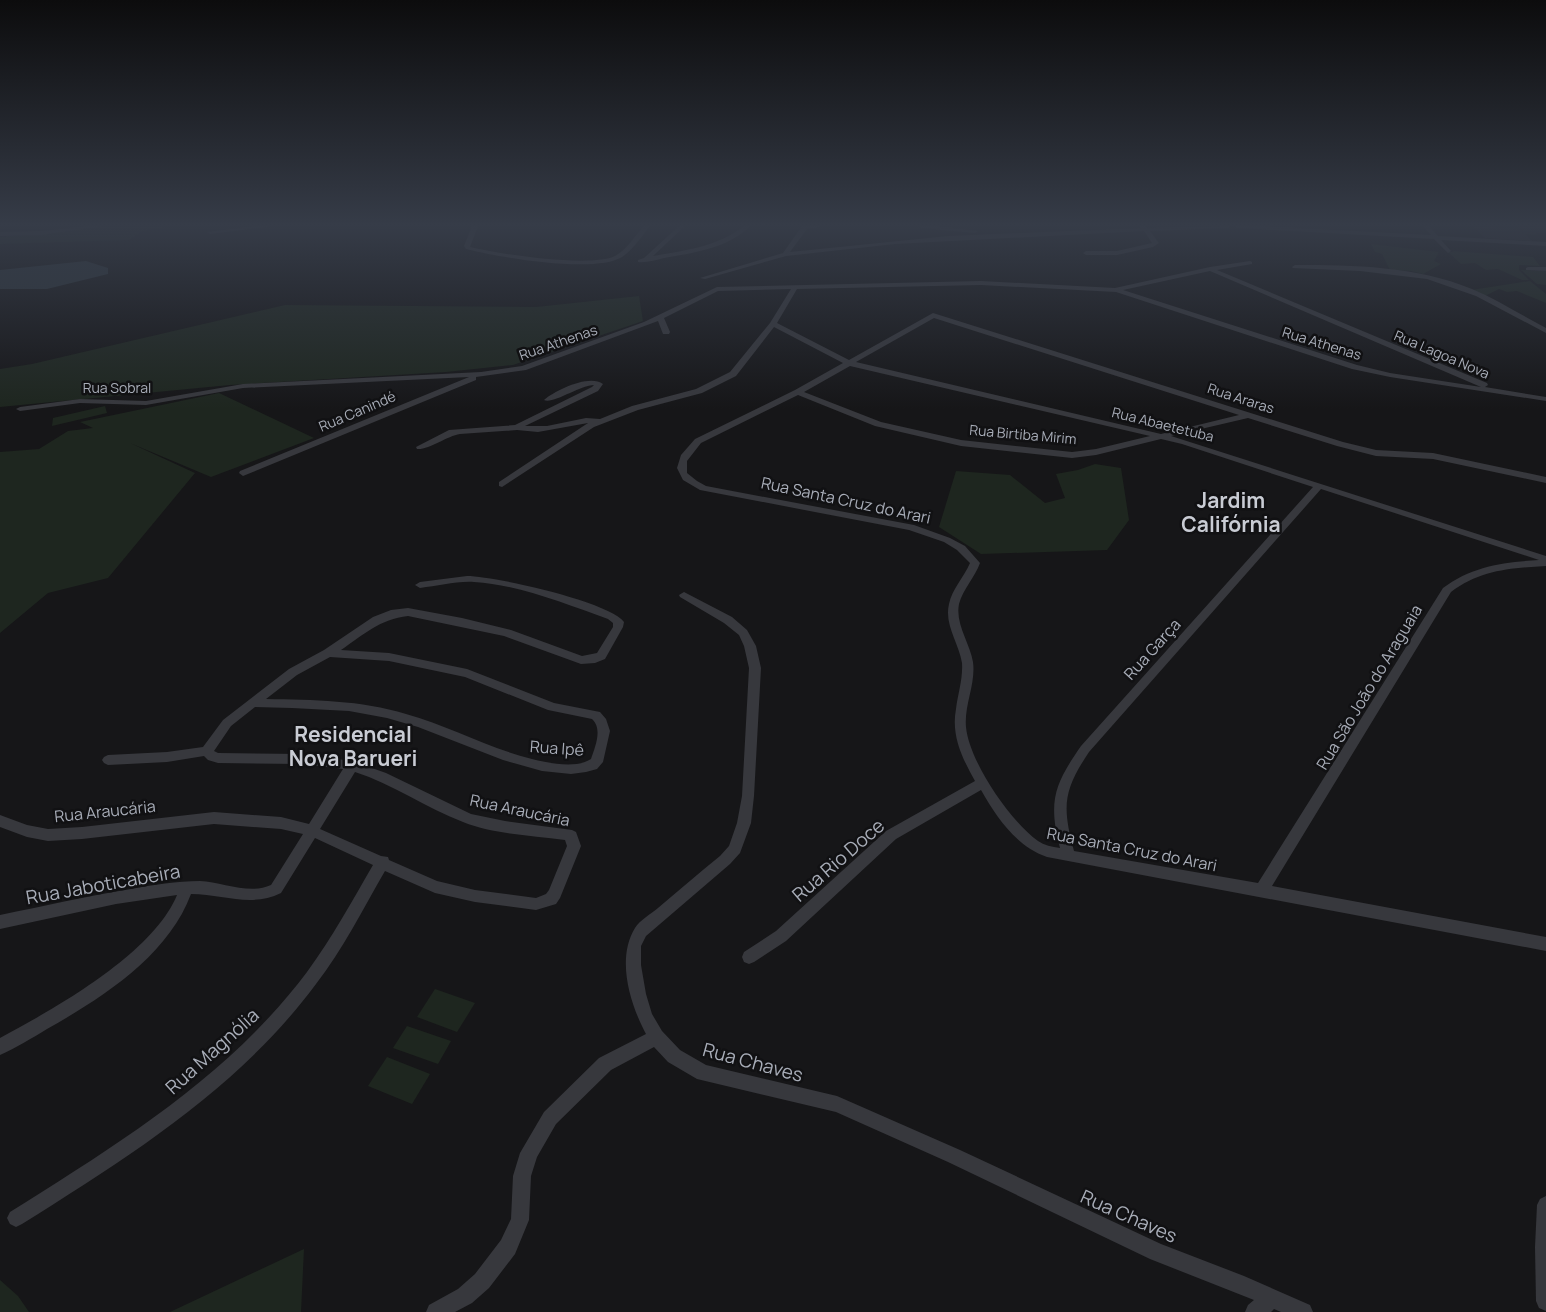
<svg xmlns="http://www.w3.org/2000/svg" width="1546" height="1312" font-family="Manrope,sans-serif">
	<rect width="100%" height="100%" fill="#161618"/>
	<path fill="#222225" d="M1473 226 1520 229 1523 232 1521 228 1511 226H1546V233H1536L1537 235 1525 234 1532 241 1485 238Z"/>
	<g fill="#1e261f">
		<path d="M81 226H172L142 231 129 240 0 244V237L57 233Z"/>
		<path d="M1371 244 1439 252 1434 261 1441 264 1423 274 1411 271 1390 270 1382 254 1375 252Z"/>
		<path d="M1452 251 1533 257 1540 266 1519 265V270L1529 280H1522L1498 269 1486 270 1475 263 1461 264 1448 252H1454Z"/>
		<path d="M1521 270 1546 271V285L1537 284Z"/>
		<path d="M1530 281 1546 294V303L1517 291 1507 292 1499 289 1485 296 1471 290Z"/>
		<path d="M639 296 643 321 513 365 446 372 230 385 0 407V369L32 364 285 305 536 307Z"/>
		<path d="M219 393 314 438 211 477 130 443 195 473 108 578 48 593 0 633V452L39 449 68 431 93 428 80 422Z"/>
		<path d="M105 406 107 413 52 426 53 418Z"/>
		<path d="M1095 464 1121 468 1129 520 1107 550 981 554 939 527 956 471 1010 475 1045 503 1065 498 1056 474 1078 470Z"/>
		<path d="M435 989 475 1003 457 1032 417 1017Z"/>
		<path d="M407 1026 451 1041 438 1064 393 1048Z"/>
		<path d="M387 1057 430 1074 412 1104 368 1086Z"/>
		<path d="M304 1249 301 1312H170Z"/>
		<path d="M0 1280 18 1296 29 1312H0Z"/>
	</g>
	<path fill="#2c353c" d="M86 261 108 268V274L47 289H0V270Z"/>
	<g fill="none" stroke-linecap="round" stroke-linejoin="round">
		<g fill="#37383d" fill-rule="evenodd">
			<path d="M88 226H103L41 235 0 236V232L41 231Z"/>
			<path d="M255 226H273L210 234 207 232Z"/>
			<path d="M472 226H478L470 247C499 254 590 268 615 256 627 250 635 235 644 226H650C642 236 633 250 622 257 595 274 497 257 466 249L464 246Z"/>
			<path d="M679 226H685L653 256C684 251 719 246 744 226H750C729 248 693 253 664 258 656 260 646 263 638 262V260L644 258Z"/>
			<path d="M802 226H824L807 229 790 252 948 236 1141 228 1140 226H1146L1147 228 1231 226 1228 228 1150 231 1159 243 1153 247 1117 255H1086L1083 253 1086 251H1117L1152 243 1144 231 895 244 786 256 705 279 700 278 783 253Z"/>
			<path d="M919 226H937L978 231 975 233 922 228Z"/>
			<path d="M1235 226H1263L1431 235 1423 226H1429L1438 236 1546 242V246L1441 240 1451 251 1448 253 1434 239 1238 228Z"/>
			<path d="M1250 261 1252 262V264L1217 270 1487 383 1488 385 1485 387 1546 397V401L1390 377 1352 369 1116 292 981 285 797 289 777 323 849 360 933 313 1343 442 1376 450 1433 453 1546 477V483L1433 459 1376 456 1337 446 1248 418 1171 436 1546 556V566C1511 568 1480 570 1451 592L1272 886 1546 937V951L1047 857C1016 846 997 818 981 790L896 839 786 941 754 962 749 964 744 962 742 957 744 952 776 931 886 831 975 781C962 758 951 735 956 709 958 693 963 679 962 663 959 643 944 625 949 604 952 589 964 577 970 563L957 550 944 542 909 530 700 490 683 480 677 468 681 455 695 439 795 390 843 363 774 327 736 376 702 393 638 410 594 427 502 487 499 486V482L588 423 538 432 517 430 460 434C447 436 429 450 417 449L416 447 449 430 515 425 592 387 594 385C580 385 552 405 544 400 556 390 589 374 603 384L598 391 525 426H547L586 418 600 419 632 406 696 389 730 372 770 323 791 289 718 291 664 318 670 332 669 334H663L658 321 526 370 476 377V380L243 476 239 473 240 471 469 377 243 388 146 405 80 403 20 411 16 409 20 407 80 399 146 401 243 384 481 372 522 366 644 322 717 287 981 281 1115 288 1210 267ZM1210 271 1481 387 1390 373 1357 365 1123 290ZM934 318 1239 415 1161 434 856 362ZM850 366 1150 436 1096 449 1072 452 961 440 881 422 804 392ZM798 395 875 426 961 446 1072 458 1096 455 1161 439 1182 444 1313 487 1081 746C1054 785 1048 801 1060 848 1052 847 1044 845 1038 841 1010 821 969 761 966 727 964 705 976 684 973 662 970 643 955 624 959 604 963 589 975 577 980 563L965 546 950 538 914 525 706 486 697 481 687 473V461L701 443ZM1321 489 1539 560C1504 562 1472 566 1443 588L1258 883 1074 851C1062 806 1063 791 1089 752Z"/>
			<path d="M1295 265C1354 265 1416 266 1472 289 1498 300 1521 315 1546 328V333L1476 296 1427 279 1360 271 1293 268 1292 267Z"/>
			<path d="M1528 267H1546V271L1526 270V268Z"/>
			<path d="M467 576C494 576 610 602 624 622L623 627 605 659 595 663 581 664 504 636 408 616C380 619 363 635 341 650L389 653 467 669 554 703 600 712 606 719 610 731 603 762 597 769 586 772 571 774 542 771 503 760 418 727 387 718 349 711 292 708 255 707 231 726 214 751 218 753 301 754 352 761 386 773 471 814 505 821 572 830 576 832 581 846 560 898 556 904 536 910 475 902 435 893 385 871C363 909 343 949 316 984 239 1088 130 1156 22 1224L16 1227 10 1224 7 1218 10 1212C118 1144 229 1076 307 972 332 938 352 901 373 865L315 838 281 893C251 908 223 894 191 894 168 956 102 998 47 1029 32 1038 16 1048 0 1055V1038C54 1009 153 954 177 895L116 904 0 929V915C44 906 87 896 131 889 153 885 177 881 200 881 222 882 250 895 271 885L303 834 281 829 214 824 82 839 48 841 27 837 0 827V815L27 825 48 829 82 827 214 812 281 817 309 824 343 769 301 764 218 763 208 760 204 756 167 762 108 765 104 763 102 760 104 757 108 755 167 752 203 747 223 720 289 669 324 650 373 617 391 610 408 608 462 618 511 630 582 656 597 653 613 627V623L608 619C565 604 520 585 474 582 456 581 438 586 420 588L415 585 420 582ZM330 657 389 661 465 677 548 710 592 719C603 729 595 747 591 759 576 769 548 763 532 759 488 748 449 726 406 714 361 700 313 700 266 699L297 675ZM355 772C393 784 426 808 463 822 496 835 531 835 565 840L567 846 549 890 546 894 536 898 475 890 437 881 389 860 388 857 381 856 320 829Z"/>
			<path d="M684 592 732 617 747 630 756 646 761 668 754 796 751 823 740 853 730 864 646 936 641 946V965L646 994 652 1014 662 1031 680 1050 706 1065 837 1096 960 1150 1161 1244 1244 1276 1310 1305 1313 1312H1281L1274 1309 1271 1312H1245L1248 1305 1254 1300 1150 1259 948 1162 836 1112 697 1079 668 1062 654 1047 611 1070 556 1124 537 1157 531 1176 529 1220 515 1254 489 1288 472 1303 455 1312H426L429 1305 458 1289 475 1274 501 1240 511 1219 513 1176 520 1153 544 1112 599 1058 646 1034C630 1004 616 959 635 928 640 920 651 914 658 908 679 890 699 873 720 856L729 846 737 823 742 796 749 668 744 646 739 635 724 623 680 597 679 595Z"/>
			<path d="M1546 1196V1311L1539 1308 1536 1301 1535 1247 1537 1205 1540 1199Z"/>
		</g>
	</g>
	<linearGradient id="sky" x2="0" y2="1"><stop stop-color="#0c0c0d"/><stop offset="0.55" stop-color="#363c48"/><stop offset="1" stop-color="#363c48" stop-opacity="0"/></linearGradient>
	<rect width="1546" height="409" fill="url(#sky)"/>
	<g text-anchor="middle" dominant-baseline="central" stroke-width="5" stroke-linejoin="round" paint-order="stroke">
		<g font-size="14" fill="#a8adb8" stroke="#111113">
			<text transform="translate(558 342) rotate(-19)">Rua Athenas</text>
			<text transform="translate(1322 343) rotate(17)">Rua Athenas</text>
			<text transform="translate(1442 354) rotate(23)">Rua Lagoa Nova</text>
			<text x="117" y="387">Rua Sobral</text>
			<text transform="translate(1241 398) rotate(18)">Rua Araras</text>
			<text transform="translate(357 411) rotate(-23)">Rua Canindé</text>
			<text transform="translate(1163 424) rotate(14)">Rua Abaetetuba</text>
			<text transform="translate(1023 434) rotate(5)">Rua Birtiba Mirim</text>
		</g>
		<g font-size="16" fill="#a8adb8" stroke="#111113">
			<text transform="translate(846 500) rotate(12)">Rua Santa Cruz do Arari</text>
			<text transform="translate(1152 649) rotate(-48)">Rua Garça</text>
			<text transform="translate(1369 687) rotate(-59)">Rua São João do Araguaia</text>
			<text transform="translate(557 748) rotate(4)">Rua Ipê</text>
			<text transform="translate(520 810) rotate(12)">Rua Araucária</text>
			<text transform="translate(105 811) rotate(-6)">Rua Araucária</text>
			<text transform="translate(1132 849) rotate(11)">Rua Santa Cruz do Arari</text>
		</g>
		<g font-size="19" fill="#a8adb8" stroke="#111113">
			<text transform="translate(838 860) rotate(-41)">Rua Rio Doce</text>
			<text transform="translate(103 884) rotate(-10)">Rua Jaboticabeira</text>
			<text transform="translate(212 1051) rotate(-42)">Rua Magnólia</text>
			<text transform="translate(753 1062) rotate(15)">Rua Chaves</text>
			<text transform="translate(1129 1216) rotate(24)">Rua Chaves</text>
		</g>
		<g font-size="21" font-weight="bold" fill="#c9ccd4" stroke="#111113">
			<text x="1231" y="500">Jardim<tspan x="1231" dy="24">Califórnia</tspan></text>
			<text x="353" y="734">Residencial<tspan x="353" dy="24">Nova Barueri</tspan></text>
		</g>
	</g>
</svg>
